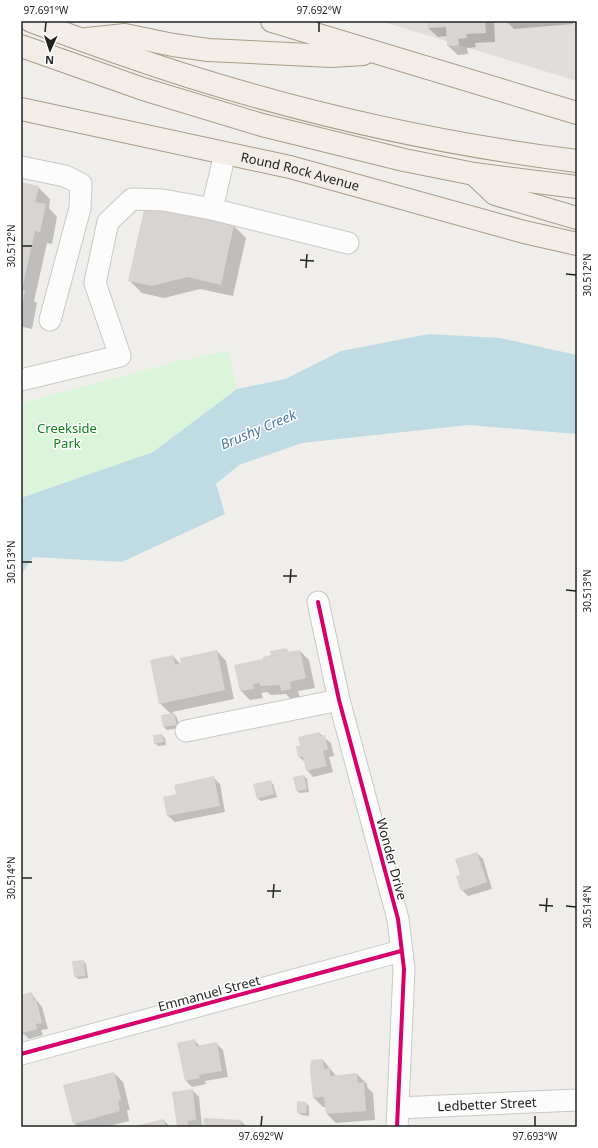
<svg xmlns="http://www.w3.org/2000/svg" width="598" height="1148" font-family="'Noto Sans',sans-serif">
	<rect width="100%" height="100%" fill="#f0eeeb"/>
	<path fill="#dfdedc" d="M380 21H577V81Z"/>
	<path fill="#daf5da" d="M228 350 237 389 153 452 21 498V403L171 363Z"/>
	<path fill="#bfdbe3" d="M429 334 500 338 577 355V434L468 425 302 443 239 465 216 484 225 514 122 562 33 557 21 575V498L153 452 237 389 285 379 341 351Z"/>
	<g fill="#0003">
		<path d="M428 21H494L495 42 475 43 476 47 467 48 468 54 458 55 448 46V36L438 37 428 28Z"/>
		<path d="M506 21H573V24L514 29Z"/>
		<path d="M21 183 38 187 50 199 49 208 57 217 52 244 47 243 34 301 37 303 32 329 23 327 21 336Z"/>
		<path d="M234 226 246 238 233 296 200 289 164 298 142 293 130 281Z"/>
		<path d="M286 649 290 653 300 651 309 660 315 688 298 691 300 698 292 700 286 694 271 695 267 692 261 693 263 698 250 700 241 691 236 665 264 660Z"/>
		<path d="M217 651 226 661 234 699 172 712 177 717 179 728 167 730 164 727 162 716 171 714 160 703 173 656 181 665Z"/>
		<path d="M319 733 331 743 334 756 329 757 333 772 313 777 307 770 305 762 299 757 301 746Z"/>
		<path d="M162 735 165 738 166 745 158 746 155 743Z"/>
		<path d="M304 776 307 779 309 792 300 793 297 791Z"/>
		<path d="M213 777 220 784 225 812 175 822 168 816 164 797 177 795Z"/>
		<path d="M270 781 273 784 277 797 261 801 258 799Z"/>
		<path d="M477 853 483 859 492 889 468 896 462 890 461 875Z"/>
		<path d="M83 961 86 964 88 978 78 979 75 976Z"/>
		<path d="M31 993 42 1007 48 1029 41 1030 43 1035 29 1039 24 1034 21 1035V996Z"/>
		<path d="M194 1040 200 1046 216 1043 223 1050 228 1077 205 1081 206 1084 192 1087 186 1081Z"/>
		<path d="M323 1060 336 1076 357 1074 367 1084V1087L373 1093 375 1120 336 1123 327 1114 326 1107H323L314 1098Z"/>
		<path d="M114 1073 123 1082 130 1110H127L129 1121 105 1127H78L74 1123Z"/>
		<path d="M192 1090 199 1097 202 1126 178 1127Z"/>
		<path d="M306 1103 309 1106V1116L301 1115 298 1112Z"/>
		<path d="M164 1120 170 1127H137Z"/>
		<path d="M241 1121 247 1127H204Z"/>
	</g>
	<g fill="#d7d4d2">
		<path d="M427 21H485L486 33 466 34 467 38 458 39 459 45 447 46 446 27 428 28Z"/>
		<path d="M21 182 39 186 35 202 46 204 40 232 35 231 22 290H25L22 307Z"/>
		<path d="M145 205 234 225 221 285 187 277 152 286 128 281Z"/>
		<path d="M287 648 288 652 300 650 306 678 290 682 291 689 281 691 280 685 260 686V683L253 684 254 689 240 691 234 665 263 659V657L271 655 270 651Z"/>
		<path d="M217 650 225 690 159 704 150 660 173 655 175 665 181 663 180 658Z"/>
		<path d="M174 713 177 725 163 727 161 715Z"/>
		<path d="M319 732 320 736 325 735 328 749 323 751 327 766 306 771 303 757H298L296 746H300L298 737Z"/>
		<path d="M162 734 164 742 154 744 153 735Z"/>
		<path d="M304 775 307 789 296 791 293 777Z"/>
		<path d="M214 776 220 806 167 816 163 797 176 794 174 785Z"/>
		<path d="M271 780 274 794 257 799 253 784Z"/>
		<path d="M477 852 487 882 461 891 456 876 460 874 455 859Z"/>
		<path d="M84 960 85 976 74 977 72 961Z"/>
		<path d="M32 992 34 1000 36 999 42 1023 36 1024 37 1029 22 1033 21 995Z"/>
		<path d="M195 1039 196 1046 217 1042 222 1071 199 1075 200 1078 185 1081 177 1043Z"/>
		<path d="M323 1059 324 1069 330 1068V1076L357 1073 358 1083 364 1082 366 1111 326 1114 324 1097 313 1098 310 1070 311 1060Z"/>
		<path d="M114 1072 121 1100 118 1101 120 1111 73 1124 63 1085Z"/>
		<path d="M193 1089 196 1120 188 1121V1127H177L172 1092Z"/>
		<path d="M297 1101 307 1102 306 1113H297Z"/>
		<path d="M204 1118 241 1120V1127H203Z"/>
		<path d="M164 1119 166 1127H135V1126Z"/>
	</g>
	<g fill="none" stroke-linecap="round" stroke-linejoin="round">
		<defs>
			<g id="minor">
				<path d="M225 153 212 209 348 243"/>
				<path d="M21 167 65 176 81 184 80 208 50 320"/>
				<path d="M21 380 120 356 95 283 108 222 132 199 163 200 212 209"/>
				<path d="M318 602 339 700 398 919 404 969 397 1127"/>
				<path d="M186 731 339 700"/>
				<path d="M21 1054 401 951"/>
				<path id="s1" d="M398 1108 577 1100"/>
			</g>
			<g id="major">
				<path d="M31 21C84 41 137 60 191 77 316 116 447 145 577 161"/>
				<path d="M272 21 577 113"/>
				<path d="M87 39 125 35 173 45 208 50 331 56 363 54"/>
				<path d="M21 46 143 89 262 125 404 160 474 174 577 187"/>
				<path id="s2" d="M21 109 290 167 524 232 577 244"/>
				<path d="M474 174 495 194 577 218"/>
			</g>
		</defs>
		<use href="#minor" stroke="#c9c8c7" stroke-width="23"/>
		<use href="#major" stroke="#a79c86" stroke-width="24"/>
		<use href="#minor" stroke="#fdfcfc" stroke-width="21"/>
		<use href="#major" stroke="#f3ede7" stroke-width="22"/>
		<defs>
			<g id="cycleway">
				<path d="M318 602 339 700 398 919 404 969 397 1127"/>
				<path d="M21 1054 401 951"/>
			</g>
		</defs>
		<use href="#cycleway" stroke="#fff" stroke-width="6"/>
		<use href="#cycleway" stroke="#d6006c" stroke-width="4"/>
	</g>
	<path fill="none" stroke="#222" stroke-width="1.5" d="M45 32 46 22M319 32V22M22 246H32M300 260 314 261M306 268 307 254M566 274 576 275M22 562H32M283 576H297M290 583 291 569M566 590 576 591M22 878H32M267 891H281M273 898 274 884M539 905 553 906M566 906 576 907M546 912 547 898M261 1126 262 1116M535 1126V1116"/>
	<g text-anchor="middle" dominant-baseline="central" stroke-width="3" stroke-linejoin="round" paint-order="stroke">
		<g font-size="13" fill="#222" stroke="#fff">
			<text stroke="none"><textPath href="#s2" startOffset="286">Round Rock Avenue</textPath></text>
			<text transform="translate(392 859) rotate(75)">Wonder Drive</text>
			<text transform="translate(209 993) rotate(-15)">Emmanuel Street</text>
			<text stroke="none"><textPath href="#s1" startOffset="89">Ledbetter Street</textPath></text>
		</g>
		<g font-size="13" fill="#0c8416" stroke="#fff">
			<text x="67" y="428">Creekside<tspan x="67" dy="15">Park</tspan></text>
		</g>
		<g font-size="14" font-style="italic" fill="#4a7aab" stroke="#fff">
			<text transform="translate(258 429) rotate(-23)">Brushy Creek</text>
		</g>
	</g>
	<rect width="598" height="1148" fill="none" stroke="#ffffff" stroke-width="44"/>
	<g transform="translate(50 50) rotate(183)" stroke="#ffffff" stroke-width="3" paint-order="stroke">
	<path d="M0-3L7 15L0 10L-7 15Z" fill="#222222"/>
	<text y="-6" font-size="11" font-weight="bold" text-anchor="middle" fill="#222222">N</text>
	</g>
	<rect x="22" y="22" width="554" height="1104" fill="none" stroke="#222" stroke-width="1.5"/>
	<g font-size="10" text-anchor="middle" fill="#222">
		<text x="46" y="14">97.691°W</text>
		<text x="319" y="14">97.692°W</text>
		<text transform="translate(11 246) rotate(-90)" y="4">30.512°N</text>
		<text transform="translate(587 275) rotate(-90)" y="4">30.512°N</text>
		<text transform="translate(11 562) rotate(-90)" y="4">30.513°N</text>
		<text transform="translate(587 591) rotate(-90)" y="4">30.513°N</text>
		<text transform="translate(11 878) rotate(-90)" y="4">30.514°N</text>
		<text transform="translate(587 907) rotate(-90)" y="4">30.514°N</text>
		<text x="261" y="1140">97.692°W</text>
		<text x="535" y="1140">97.693°W</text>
	</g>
</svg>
